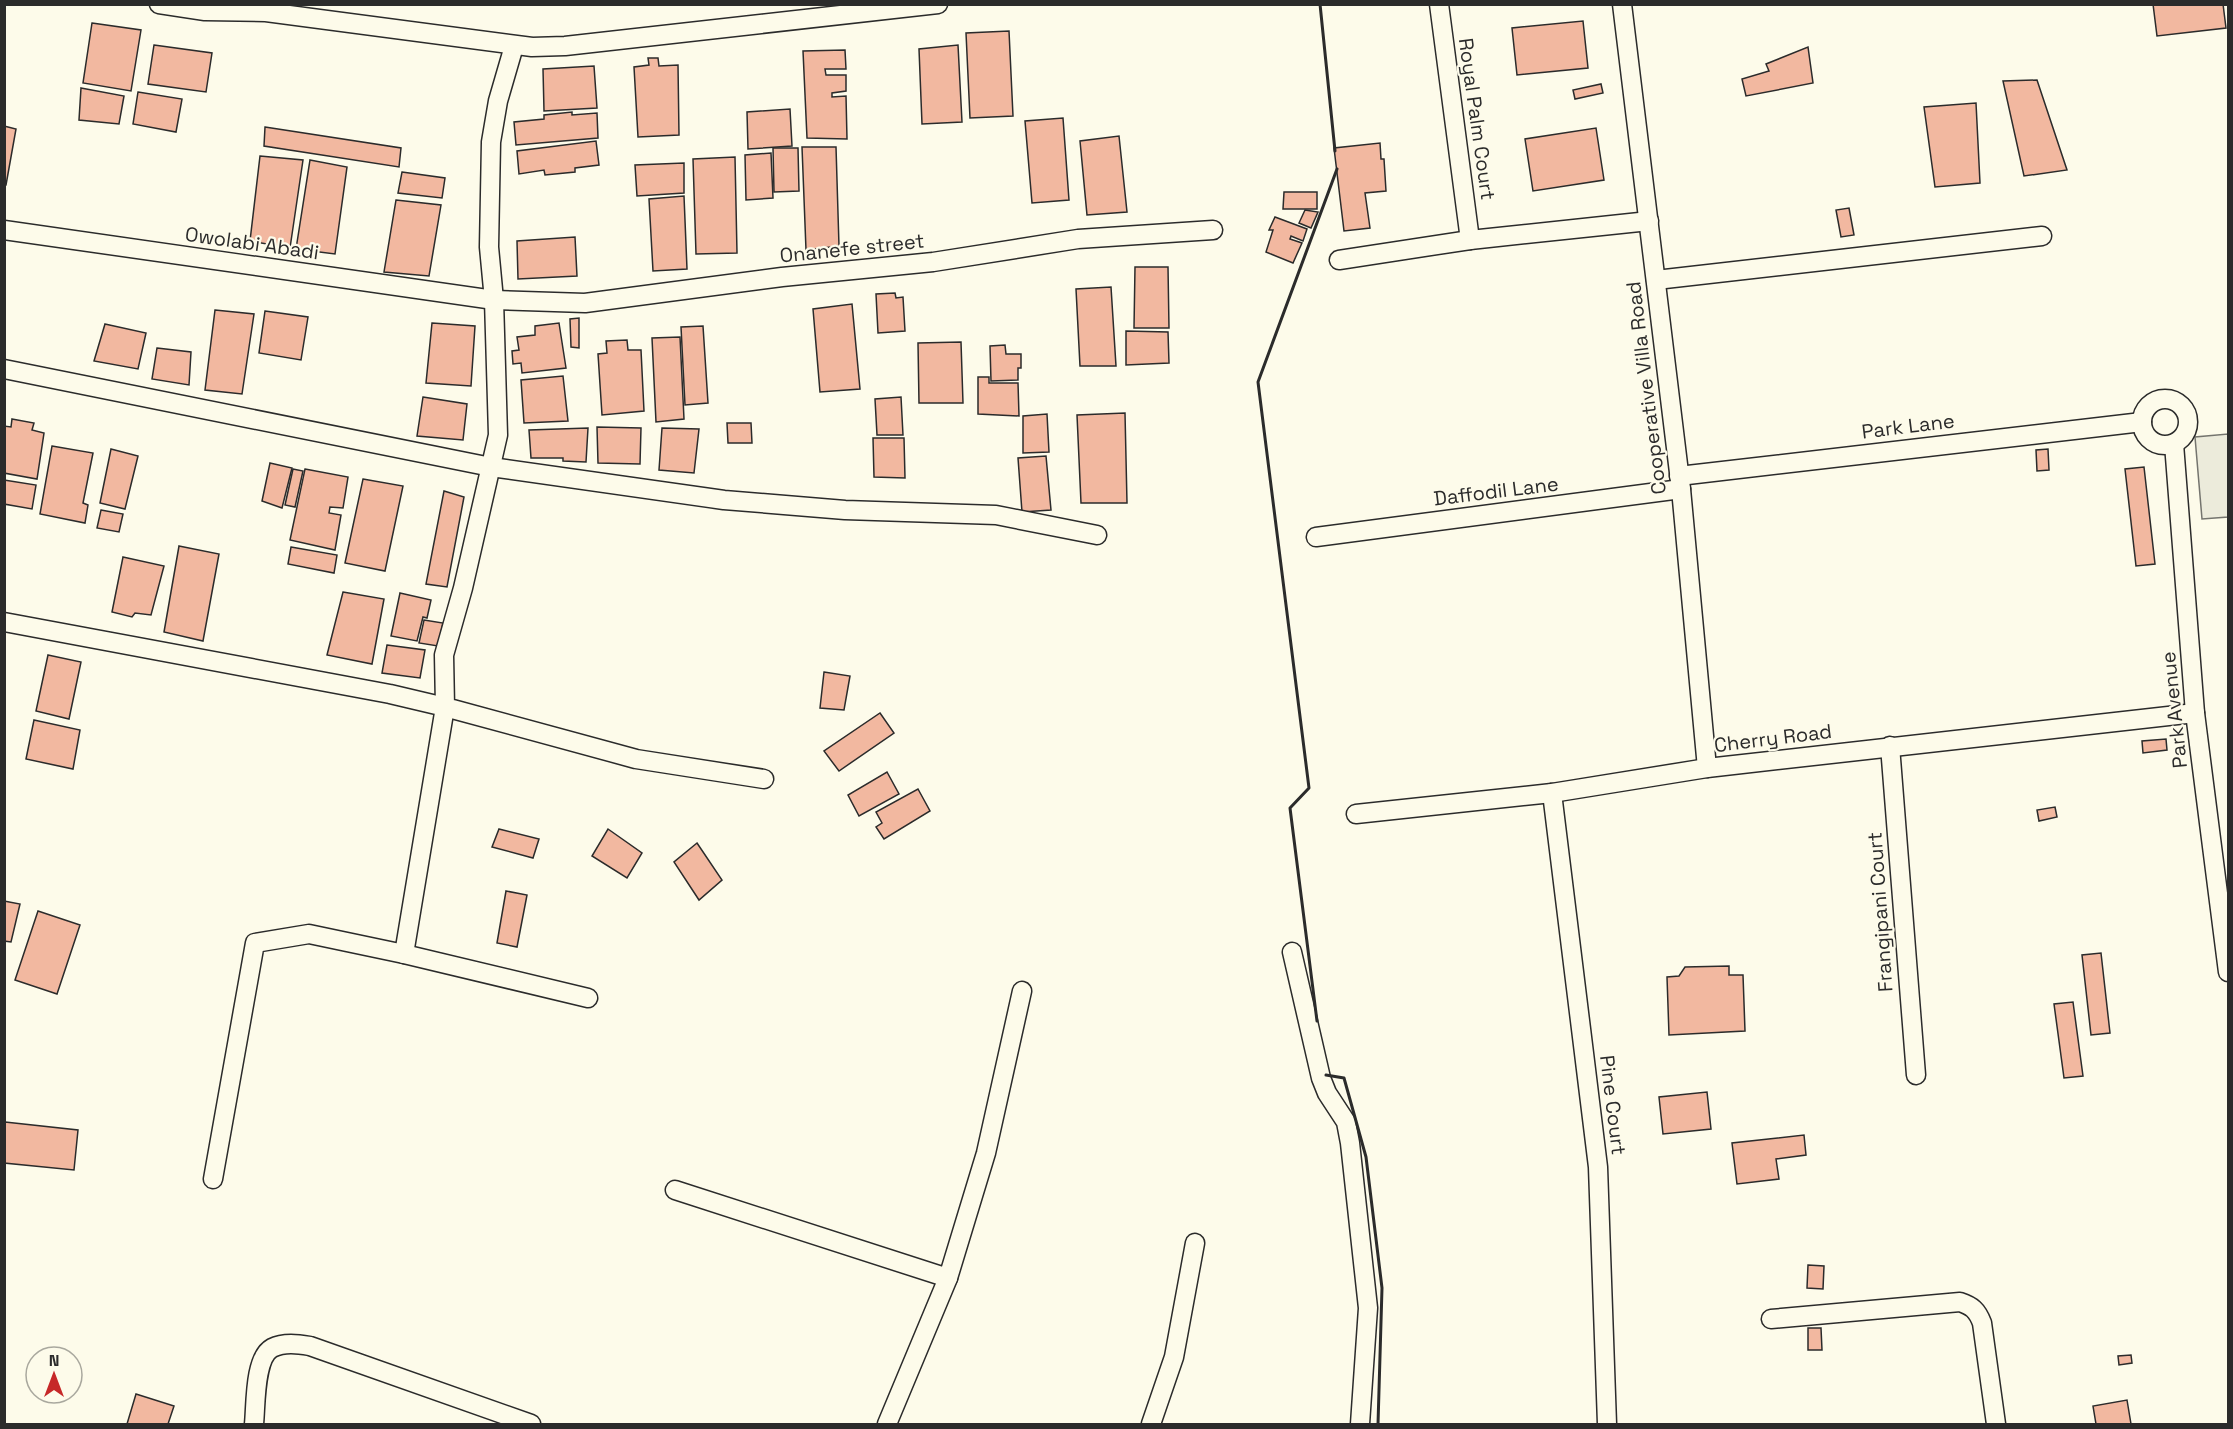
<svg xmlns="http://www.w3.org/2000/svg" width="2233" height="1429" font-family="'Space Grotesk',sans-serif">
	<rect width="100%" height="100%" fill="#fdfbea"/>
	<path fill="#ecebdb" stroke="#74746e" stroke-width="1.5" d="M2228 434V517L2202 519 2195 437Z"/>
	<g fill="#f2b8a0" stroke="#2b2b2b" stroke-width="1.5">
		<path d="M2153 4H2223L2226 28 2157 36Z"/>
		<path d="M1583 21 1588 68 1517 75 1512 28Z"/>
		<path d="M92 23 141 30 131 91 83 83Z"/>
		<path d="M1009 31 1013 116 970 118 966 33Z"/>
		<path d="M154 45 212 53 206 92 148 84Z"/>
		<path d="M958 45 962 122 922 124 919 49Z"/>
		<path d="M1808 47 1813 83 1746 96 1742 79 1769 71 1766 64Z"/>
		<path d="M845 50 846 69H825L826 75H846V91L832 93V97L846 96 847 139 807 138 803 51Z"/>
		<path d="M648 58H658L659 66 678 65 679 135 638 137 634 67 649 65Z"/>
		<path d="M594 66 597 108 544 111 543 69Z"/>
		<path d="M2037 80 2067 170 2024 176 2003 81Z"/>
		<path d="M1601 84 1603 93 1575 99 1573 90Z"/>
		<path d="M81 88 124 96 119 124 79 120Z"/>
		<path d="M138 92 182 99 176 132 133 124Z"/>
		<path d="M1976 103 1980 183 1935 187 1924 107Z"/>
		<path d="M790 109 792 146 748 149 747 112Z"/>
		<path d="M572 112V115L597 113 598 138 516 145 514 122 544 119V115Z"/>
		<path d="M1063 118 1069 200 1032 203 1025 121Z"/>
		<path d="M4 126 16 129 6 185H4Z"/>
		<path d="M265 127 401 148 399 167 264 146Z"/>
		<path d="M1596 128 1604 180 1533 191 1525 139Z"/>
		<path d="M1119 136 1127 212 1087 215 1080 141Z"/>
		<path d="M596 141 599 165 575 168V172L545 175 544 170 519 174 517 151Z"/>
		<path d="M1380 143 1381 159H1384L1386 191 1365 193 1370 228 1344 231 1334 148Z"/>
		<path d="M802 147H836L839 246 806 250Z"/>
		<path d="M773 148H798L799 191 774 192Z"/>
		<path d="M771 153 773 198 746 200 745 155Z"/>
		<path d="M260 156 303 160 290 248 250 241Z"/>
		<path d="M735 157 737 253 696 254 693 159Z"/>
		<path d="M310 160 347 167 335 254 296 249Z"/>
		<path d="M684 163V193L637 196 635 165Z"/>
		<path d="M402 172 445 178 442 198 398 193Z"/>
		<path d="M1284 192H1317V209H1283Z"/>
		<path d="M684 196 687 269 653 271 649 199Z"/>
		<path d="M396 200 441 205 429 276 384 272Z"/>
		<path d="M1849 208 1854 235 1841 237 1836 210Z"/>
		<path d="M1305 210 1318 212 1311 228 1299 223Z"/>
		<path d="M1275 217 1307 229 1303 241 1291 236 1290 239 1302 243 1293 263 1266 252 1273 230H1269Z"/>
		<path d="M575 237 577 276 518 279 517 241Z"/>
		<path d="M1135 267H1168L1169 328H1134Z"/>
		<path d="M1111 287 1116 366H1080L1076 289Z"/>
		<path d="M895 293 896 298 903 297 905 331 878 333 876 294Z"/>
		<path d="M852 304 860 389 820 392 813 309Z"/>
		<path d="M215 310 254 314 242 394 205 390Z"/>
		<path d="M265 311 308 317 301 360 259 353Z"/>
		<path d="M579 318V348L571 347 570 319Z"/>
		<path d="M432 323 475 326 471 386 426 383Z"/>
		<path d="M559 323 566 368 522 373 521 363 513 364 512 351 519 350 517 337 535 335V326Z"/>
		<path d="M105 324 146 333 138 369 94 361Z"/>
		<path d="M703 326 708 403 685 405 681 327Z"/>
		<path d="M1126 331 1168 332 1169 363 1126 365Z"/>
		<path d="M680 337 684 419 656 422 652 338Z"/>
		<path d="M627 340 628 350H641L644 411 602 415 598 354 607 353 606 341Z"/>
		<path d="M961 342 963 403H919L918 343Z"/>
		<path d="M1005 345 1006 354H1021V368H1018V380L991 381 990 346Z"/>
		<path d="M157 348 191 352 189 385 152 379Z"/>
		<path d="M563 376 568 421 524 423 521 380Z"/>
		<path d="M978 377H989V383H1018L1019 416 978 414Z"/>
		<path d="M423 397 467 404 463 440 417 436Z"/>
		<path d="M901 397 903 435H877L875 399Z"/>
		<path d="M1125 413 1127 503H1081L1077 415Z"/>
		<path d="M1047 414 1049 452 1023 453V416Z"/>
		<path d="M12 419 34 423 32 430 44 433 37 479 4 473V426L11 427Z"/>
		<path d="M727 423H751L752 443H728Z"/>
		<path d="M597 427 641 428 640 464 598 463Z"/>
		<path d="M588 428 586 462 563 461V458H531L529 430Z"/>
		<path d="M662 428 699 429 694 473 659 470Z"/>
		<path d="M873 438H904L905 478 874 477Z"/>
		<path d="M52 446 93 453 83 503 88 505 85 523 40 514Z"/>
		<path d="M111 449 138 456 125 509 100 503Z"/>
		<path d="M2048 449 2049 470 2037 471 2036 450Z"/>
		<path d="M1046 456 1051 510 1022 512 1018 458Z"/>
		<path d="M270 463 292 468 282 508 262 501Z"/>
		<path d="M2144 467 2155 564 2136 566 2125 469Z"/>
		<path d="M293 469 303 471 295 507 285 505Z"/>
		<path d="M305 469 348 477 343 508 330 507 329 513 341 515 335 550 290 540Z"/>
		<path d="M363 479 403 486 385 571 345 563Z"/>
		<path d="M4 480 36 485 32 509 4 504Z"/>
		<path d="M444 491 464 497 447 587 426 584Z"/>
		<path d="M101 510 123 514 119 532 97 528Z"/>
		<path d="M179 546 219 554 203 641 164 632Z"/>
		<path d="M291 547 337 555 334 573 288 564Z"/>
		<path d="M123 557 164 566 151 615 135 613 132 617 112 612Z"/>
		<path d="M343 592 384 599 372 664 327 655Z"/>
		<path d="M400 593 431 600 427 618 423 617 417 641 391 636Z"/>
		<path d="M424 620 443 623 438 646 419 643Z"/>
		<path d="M387 645 425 650 420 678 382 673Z"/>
		<path d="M48 655 81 662 69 719 36 711Z"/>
		<path d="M824 672 850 676 844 710 820 708Z"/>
		<path d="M880 713 894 733 839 771 824 751Z"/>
		<path d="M34 720 80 730 73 769 26 759Z"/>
		<path d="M2166 739 2167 750 2143 753 2142 741Z"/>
		<path d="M887 772 899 794 859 816 848 795Z"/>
		<path d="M918 789 930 811 884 839 876 827 882 823 876 812Z"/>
		<path d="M2055 807 2057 817 2039 821 2037 810Z"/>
		<path d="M499 829 539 839 533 858 492 847Z"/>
		<path d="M608 829 642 853 627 878 592 856Z"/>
		<path d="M697 843 722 880 699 900 674 862Z"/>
		<path d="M506 891 527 895 517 947 497 943Z"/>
		<path d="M4 901 20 904 11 942 4 941Z"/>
		<path d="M38 911 80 925 57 994 15 980Z"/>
		<path d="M2101 953 2110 1033 2091 1035 2082 955Z"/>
		<path d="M1729 966V975H1743L1745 1031 1669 1035 1667 977 1679 976 1685 967Z"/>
		<path d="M2073 1002 2083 1076 2064 1078 2054 1004Z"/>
		<path d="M1707 1092 1711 1129 1663 1134 1659 1097Z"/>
		<path d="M5 1122 78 1130 74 1170 4 1163Z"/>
		<path d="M1804 1135 1806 1155 1776 1159 1779 1179 1737 1184 1732 1143Z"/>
		<path d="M1808 1265 1824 1266 1823 1289 1807 1288Z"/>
		<path d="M1808 1328H1821L1822 1350H1808Z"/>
		<path d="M2131 1355 2132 1363 2119 1365 2118 1356Z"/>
		<path d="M136 1394 174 1406 168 1424H127Z"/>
		<path d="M2127 1400 2131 1424H2096L2093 1406Z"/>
	</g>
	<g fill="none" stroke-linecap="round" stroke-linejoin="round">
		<defs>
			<g id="street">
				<path d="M159 4 205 11 266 12 532 47 565 46 938 4"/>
				<path d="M1439 4 1470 240"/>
				<path d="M1622 4 1681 489 1707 768"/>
				<path d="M514 46 498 101 491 142 489 247 494 300 498 435 463 588 444 655 445 707 636 759 764 779"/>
				<path d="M4 230 494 300 585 303 782 277 933 262 1078 239 1213 230"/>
				<path d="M1339 260 1470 240 1649 221"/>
				<path d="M1656 280 2042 236"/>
				<path d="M4 369 491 467 724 500 845 510 996 515 1097 535"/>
				<circle cx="2165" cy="422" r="23"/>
				<path d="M2174 444 2195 713 2228 972"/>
				<path d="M1679 476 2142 422"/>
				<path d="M1316 537 1681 489"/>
				<path d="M4 622 390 694 445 707 404 954"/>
				<path d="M1890 746 1916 1075"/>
				<path d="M1552 793 1598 1167 1607 1424"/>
				<path d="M1356 814 1552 793 1707 768 2195 713"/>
				<path d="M1292 952 1321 1078 1327 1093 1346 1122 1350 1143 1368 1308 1360 1424"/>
				<path d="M213 1179 255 943 309 934 404 954 588 998"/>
				<path d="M675 1190 948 1278"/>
				<path d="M1771 1319 1960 1302C1972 1306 1977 1310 1982 1323L1996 1424"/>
				<path d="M254 1424C256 1406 254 1358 272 1348 284 1342 298 1344 310 1346L531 1424"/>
				<path d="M887 1424 948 1278 986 1153 1022 991"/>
				<path d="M1151 1424 1174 1357 1195 1243"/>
			</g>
		</defs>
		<use href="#street" stroke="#2b2b2b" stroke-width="21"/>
		<use href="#street" stroke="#fdfbea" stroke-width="18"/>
		<g stroke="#2b2b2b" stroke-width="3">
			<path d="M1320 4 1335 151"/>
			<path d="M1317 1021 1290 808 1309 788 1258 382 1337 169"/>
			<path d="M1326 1075 1344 1078 1366 1157 1382 1288 1378 1424"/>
		</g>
	</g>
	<g text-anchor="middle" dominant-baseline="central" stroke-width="4.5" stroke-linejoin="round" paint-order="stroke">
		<g font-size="20" fill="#2b2b2b" stroke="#fdfbea">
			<text transform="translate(1477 119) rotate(82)">Royal Palm Court</text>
			<text transform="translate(252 243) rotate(8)">Owolabi Abadi</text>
			<text transform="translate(852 248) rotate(-6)">Onanefe street</text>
			<text transform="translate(1646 388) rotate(-97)">Cooperative Villa Road</text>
			<text transform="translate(1908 426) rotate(-7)">Park Lane</text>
			<text transform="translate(1496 491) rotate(-7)">Daffodil Lane</text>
			<text transform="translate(2174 710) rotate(-96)">Park Avenue</text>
			<text transform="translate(1773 738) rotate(-7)">Cherry Road</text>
			<text transform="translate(1880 912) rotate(-94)">Frangipani Court</text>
			<text transform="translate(1613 1105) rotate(83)">Pine Court</text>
		</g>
	</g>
	<rect width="2233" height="1429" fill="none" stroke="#2b2b2b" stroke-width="12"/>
	<g transform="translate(54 1375)"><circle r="28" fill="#fdfbea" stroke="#a9a89e" stroke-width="1.5"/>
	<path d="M0-4.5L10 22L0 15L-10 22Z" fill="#c62828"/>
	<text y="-9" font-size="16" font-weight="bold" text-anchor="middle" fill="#2b2b2b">N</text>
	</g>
</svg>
